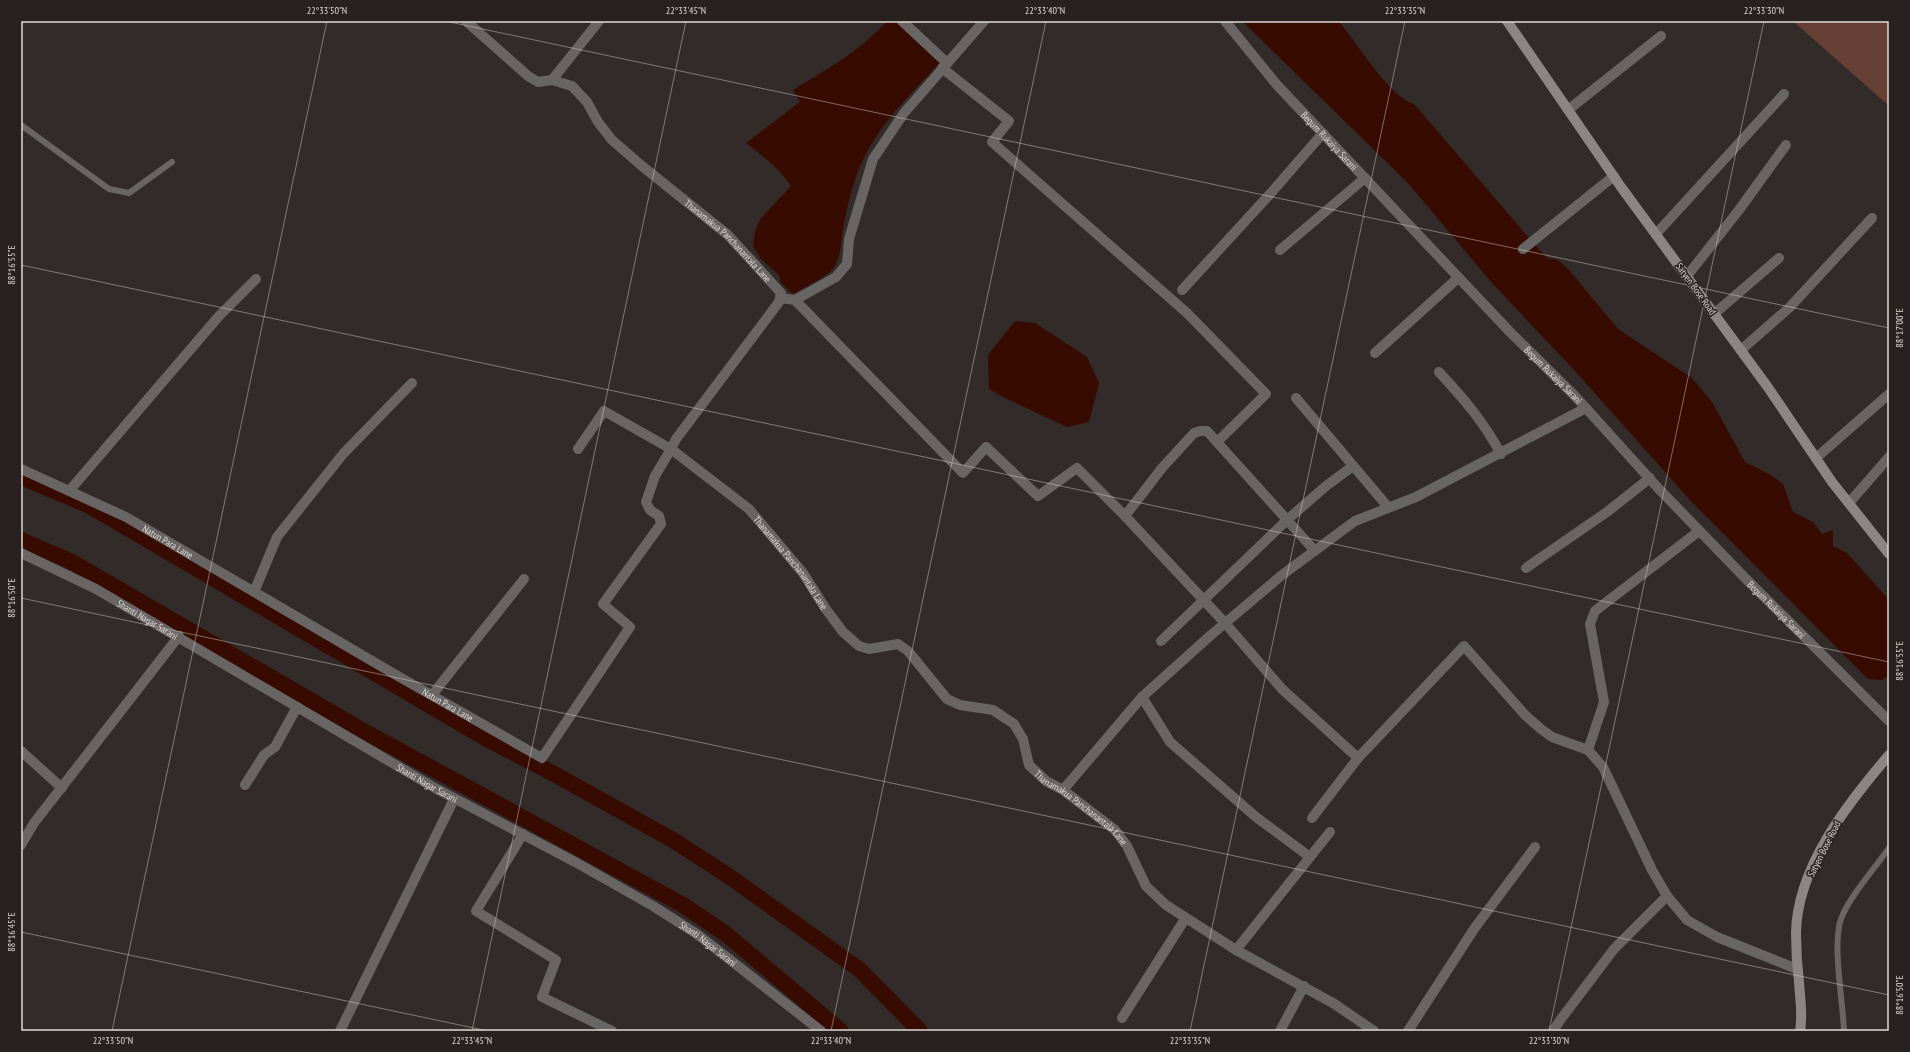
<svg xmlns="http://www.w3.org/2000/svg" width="1910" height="1052" font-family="'PT Sans Narrow',sans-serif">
	<rect width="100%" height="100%" fill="#332b29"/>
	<path fill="#664034" d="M1793 21H1889V106Z"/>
	<g fill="#370b00">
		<path d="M887 21H905L945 57C917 88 884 118 865 156 854 176 849 201 844 223 841 237 842 259 832 270 823 279 804 287 793 294L781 283 779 275 760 258 753 246 755 231 761 218 791 186C780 168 762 156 746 143L800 102 793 90C827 69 859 52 887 21Z"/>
		<path d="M1242 21H1338C1359 44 1386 94 1415 105L1523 231 1547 258 1558 260 1569 270 1618 329 1692 378 1712 402 1745 462 1769 474 1783 484 1793 512 1813 522 1822 534 1833 530V546L1847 553 1889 600V676L1882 680 1868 679 1689 499 1575 371 1492 283 1408 183Z"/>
		<path d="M1015 321 1035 323 1087 357 1099 383 1089 422 1067 427 1005 398 989 389 988 355Z"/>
	</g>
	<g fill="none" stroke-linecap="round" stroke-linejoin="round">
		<g stroke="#370b00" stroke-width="16">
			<path d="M21 477 90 506 487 739 556 775 673 840 730 877 860 970 920 1031"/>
			<path d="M21 540 70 561 360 729 683 905 726 934 841 1031"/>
		</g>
		<g stroke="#696564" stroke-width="6">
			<path d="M21 125 109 189 129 193 172 162"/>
			<path d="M1844 1031C1843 1002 1832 944 1841 919 1849 897 1875 868 1889 848"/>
		</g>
		<g stroke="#696564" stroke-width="10">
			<path id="s1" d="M466 21 528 76 538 82 552 80 572 86 587 102 598 122 612 140 642 166 728 235 781 293 779 302 676 439 671 449 749 509 803 573 825 608 843 632 859 646 869 649 898 644 908 651 947 699 960 705 993 710 1014 724 1023 739 1029 765 1046 781 1063 790 1115 830 1127 846 1146 886 1166 905 1236 950 1333 1003 1374 1031"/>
			<path d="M902 21 947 63"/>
			<path id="s2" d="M1225 21 1277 85 1510 332 1575 396 1658 488 1748 581 1889 721"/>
			<path d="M942 68 1009 121 992 142 1187 313 1266 394 1217 442"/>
			<path d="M552 80 599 21"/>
			<path d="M1568 110 1661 36"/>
			<path d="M1656 234 1784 94"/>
			<path d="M1523 249 1614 176"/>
			<path d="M1280 250 1365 178"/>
			<path d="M1687 276 1739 210 1786 145"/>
			<path d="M1182 290 1271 193 1323 133"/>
			<path d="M780 298 795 300 836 277 847 264 849 239 873 159 904 113 984 21"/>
			<path d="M795 300 963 473 986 447 1038 496 1077 468 1125 516 1225 623 1282 689 1358 758"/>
			<path d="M1714 314 1779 258"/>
			<path d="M1741 350 1790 307 1872 218"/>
			<path d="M1375 353 1458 278"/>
			<path d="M1439 372C1464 399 1483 421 1501 454"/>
			<path d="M1296 398 1388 507"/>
			<path d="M1816 458 1889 394"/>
			<path id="s3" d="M21 469 126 517 396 675 542 758 630 627 603 604 661 524 659 516 650 510 646 502 655 476 671 449 604 411 578 449"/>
			<path d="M70 490 219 316 256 279"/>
			<path d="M1849 503 1889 457"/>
			<path d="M1125 516 1162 468 1194 433 1200 431H1207L1315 551"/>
			<path id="s4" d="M21 553 96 589 435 788 577 863 653 906 697 934 821 1031"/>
			<path d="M1526 568 1607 512 1650 478"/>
			<path d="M254 592 277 537 343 454 412 383"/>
			<path d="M1161 641 1287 520 1326 486 1353 466"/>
			<path d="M432 695 524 579"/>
			<path d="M1142 697 1170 742 1256 817 1310 857"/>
			<path d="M1588 750 1604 702 1590 624 1595 611 1699 531"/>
			<path d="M21 751 62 788"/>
			<path d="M245 785 264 755 275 747 297 707"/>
			<path d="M1063 790 1142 697 1211 635 1282 575 1355 521 1416 497 1586 408"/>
			<path d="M1312 818 1358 758 1464 646 1525 715 1541 729 1552 737 1588 750 1603 767 1652 870 1667 896 1687 920 1717 937 1797 969"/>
			<path d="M523 834 476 911 556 960 542 997 612 1031"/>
			<path d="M21 845 34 823 179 636"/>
			<path d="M1236 950 1330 832"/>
			<path d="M1122 1018 1185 919"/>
			<path d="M340 1031 454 799"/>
			<path d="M1280 1031 1304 986"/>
			<path d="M1408 1031 1474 929 1535 847"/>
			<path d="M1553 1031 1561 1019 1614 949 1667 896"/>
		</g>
		<g stroke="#8b8583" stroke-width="10">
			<path d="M1507 21 1621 187 1767 386 1832 482 1889 554"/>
			<path d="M1800 1031C1803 1015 1800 998 1799 982 1797 966 1796 950 1796 933 1797 867 1848 803 1889 755"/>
		</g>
	</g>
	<path fill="none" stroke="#dfdad8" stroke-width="1" stroke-opacity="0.45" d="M445 21 1889 328M21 265 1889 662M21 598 1889 995M21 932 488 1031M112 1031 327 21M472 1031 686 21M831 1031 1046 21M1190 1031 1405 21M1549 1031 1764 21"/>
	<g text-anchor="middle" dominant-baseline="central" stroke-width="3" stroke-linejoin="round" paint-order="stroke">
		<g font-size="10" fill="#dfdad8" stroke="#29211f">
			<text stroke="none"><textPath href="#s2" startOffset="159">Begum Rukaiya Sarani</textPath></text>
			<text stroke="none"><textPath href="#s1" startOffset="351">Thanamakua Panchanantala Lane</textPath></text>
			<text transform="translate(1696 289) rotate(54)">Satyen Bose Road</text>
			<text stroke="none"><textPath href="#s2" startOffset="483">Begum Rukaiya Sarani</textPath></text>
			<text stroke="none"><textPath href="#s3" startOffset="164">Natun Para Lane</textPath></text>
			<text stroke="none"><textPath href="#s1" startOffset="784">Thanamakua Panchanantala Lane</textPath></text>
			<text stroke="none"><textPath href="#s2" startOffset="807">Begum Rukaiya Sarani</textPath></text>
			<text stroke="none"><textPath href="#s4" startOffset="143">Shanti Nagar Sarani</textPath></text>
			<text stroke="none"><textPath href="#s3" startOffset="488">Natun Para Lane</textPath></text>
			<text stroke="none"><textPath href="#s4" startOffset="467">Shanti Nagar Sarani</textPath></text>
			<text stroke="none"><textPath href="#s1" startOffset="1191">Thanamakua Panchanantala Lane</textPath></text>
			<text transform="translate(1824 849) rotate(-63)">Satyen Bose Road</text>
			<text stroke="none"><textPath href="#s4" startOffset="791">Shanti Nagar Sarani</textPath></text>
		</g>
	</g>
	<rect width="1910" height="1052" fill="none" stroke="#29211f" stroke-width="44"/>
	<rect x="22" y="22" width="1866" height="1008" fill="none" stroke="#dfdad8" stroke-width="1.5"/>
	<g font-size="10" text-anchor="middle" fill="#dfdad8">
		<text x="327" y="14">22°33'50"N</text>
		<text x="686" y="14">22°33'45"N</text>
		<text x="1045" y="14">22°33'40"N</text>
		<text x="1405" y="14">22°33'35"N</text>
		<text x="1764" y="14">22°33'30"N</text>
		<text transform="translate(11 265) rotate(-90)" y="4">88°16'55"E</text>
		<text transform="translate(1899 328) rotate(-90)" y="4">88°17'00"E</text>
		<text transform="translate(11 598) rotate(-90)" y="4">88°16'50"E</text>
		<text transform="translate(1899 661) rotate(-90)" y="4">88°16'55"E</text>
		<text transform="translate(11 932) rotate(-90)" y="4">88°16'45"E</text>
		<text transform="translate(1899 995) rotate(-90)" y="4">88°16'50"E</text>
		<text x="113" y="1044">22°33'50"N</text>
		<text x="472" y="1044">22°33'45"N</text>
		<text x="831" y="1044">22°33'40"N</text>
		<text x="1190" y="1044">22°33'35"N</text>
		<text x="1549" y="1044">22°33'30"N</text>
	</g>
</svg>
